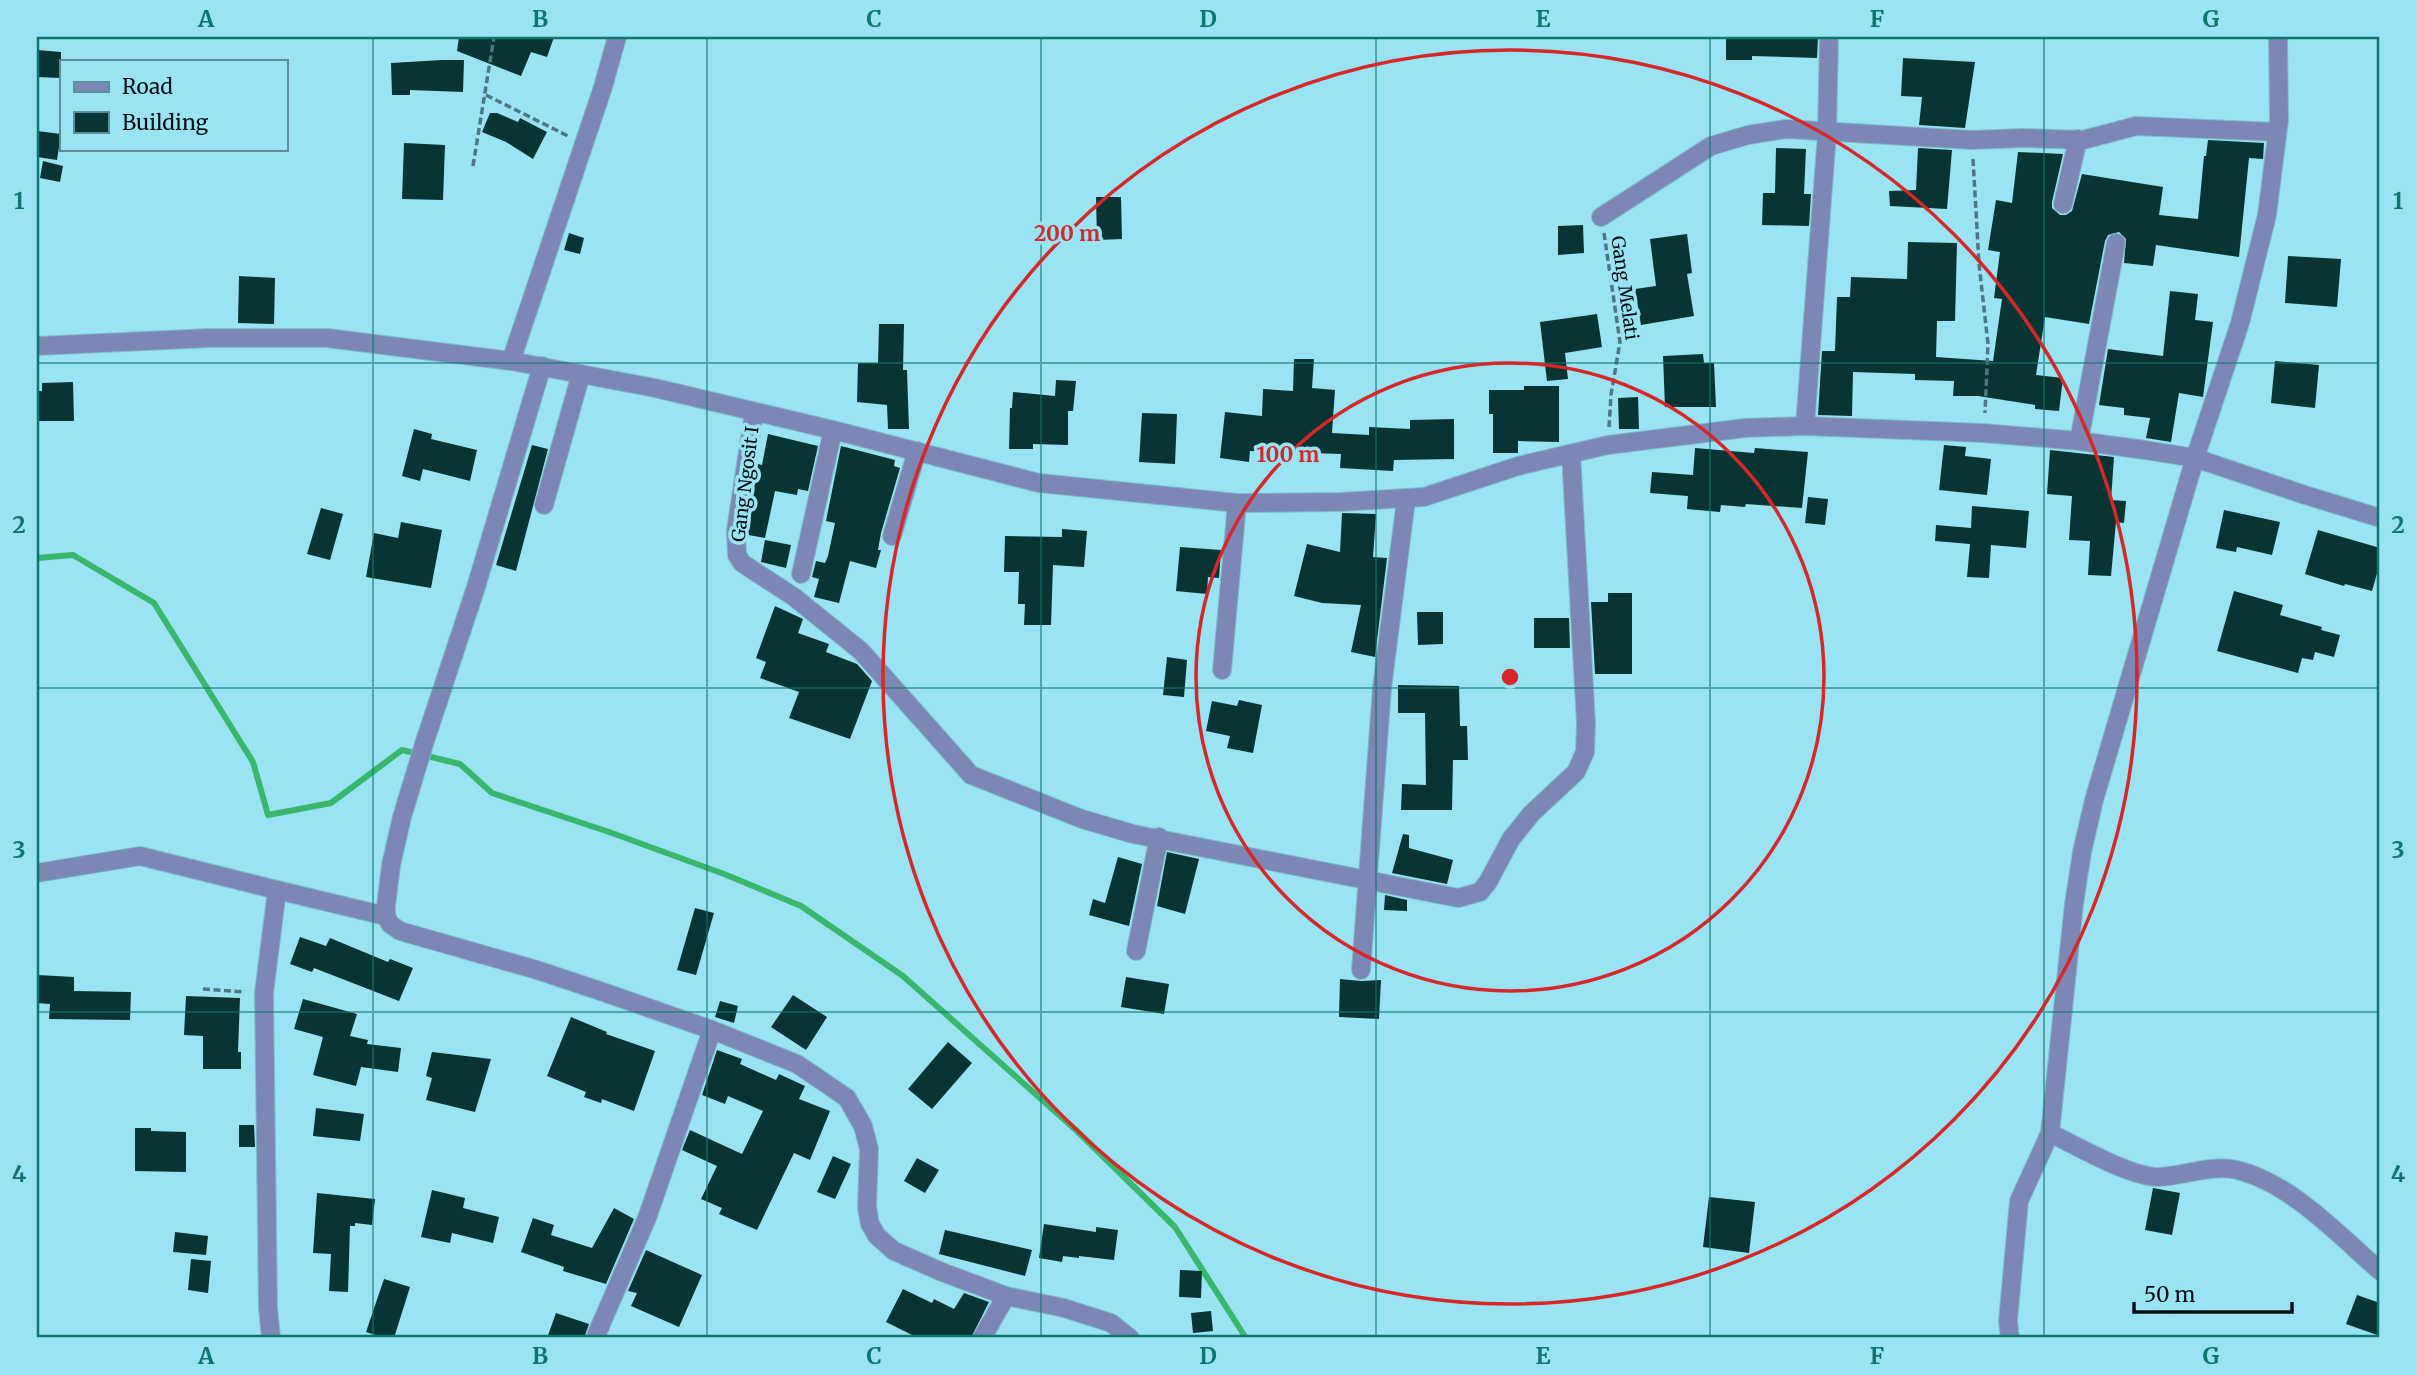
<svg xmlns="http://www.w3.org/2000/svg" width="2417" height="1375" font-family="Merriweather,serif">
	<rect width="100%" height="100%" fill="#9ae3f3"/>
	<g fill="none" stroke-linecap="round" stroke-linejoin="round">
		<path stroke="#38b76d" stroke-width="6" d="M37 558 73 555 154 603 253 762 268 815 331 803 402 750 460 764 492 793 612 833 724 874 801 906 903 976 1077 1131 1175 1227 1246 1338"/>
	</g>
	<g fill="#093434">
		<path d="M459 37H554L547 57 531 52 521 76 457 51Z"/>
		<path d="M1726 37H1818L1817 58 1752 56V60H1726Z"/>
		<path d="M37 50 61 52V78L37 77Z"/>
		<path d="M1903 58 1975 62 1965 128 1919 125 1922 97 1901 96Z"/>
		<path d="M442 60H464L463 92 410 90V95H392L391 63Z"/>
		<path d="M490 113H497L518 122 520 118 547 132 533 159 506 142 482 132Z"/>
		<path d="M37 131 61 134 57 160 37 157Z"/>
		<path d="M2208 140 2264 143 2263 159 2249 158 2239 257 2156 245 2153 266 2124 263 2126 239 2119 232 2108 235 2105 241 2089 324 2045 317 2036 375 2063 378 2059 411 2035 409V405L1978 396H1953L1954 381 1915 380V374L1853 372 1852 416 1818 415 1822 351H1835L1837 297H1850L1851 277 1907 279 1908 242 1957 243 1955 321H1937L1936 357 1993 361 2002 299 1994 298 2000 252 1988 250 1996 200 2012 203 2018 152 2063 154 2052 202V208L2060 215H2066L2072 211 2082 174 2163 187 2159 215 2198 219 2204 156H2206Z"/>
		<path d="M404 143 445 145 443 200 402 199Z"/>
		<path d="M1776 148 1806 149 1804 194H1811L1809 226 1762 225 1763 193H1775Z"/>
		<path d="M1918 148 1952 150 1947 209 1890 206 1889 191 1916 190Z"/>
		<path d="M43 161 63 166 60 182 40 178Z"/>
		<path d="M1096 197H1121L1122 239 1097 240Z"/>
		<path d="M1583 225 1584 253 1558 255V226Z"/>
		<path d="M569 233 584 238 580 254 564 250Z"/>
		<path d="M1687 234 1692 273 1687 274 1694 316 1641 325 1635 289 1656 286 1650 239Z"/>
		<path d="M2288 256 2341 259 2337 307 2285 303Z"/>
		<path d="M239 276 275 278 274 324 238 323Z"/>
		<path d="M2170 291 2198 294 2195 320 2213 322 2203 397 2179 393 2171 442 2146 438 2150 418 2124 415V408L2099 405 2108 349 2163 356Z"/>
		<path d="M1597 314 1602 347 1565 353 1568 379 1547 381 1540 322Z"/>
		<path d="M879 324H904L903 370H907L909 429H888L887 405 857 402 858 363H878Z"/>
		<path d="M1703 354 1704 363H1714L1716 407H1665L1663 356Z"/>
		<path d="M1294 359H1314L1312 388 1335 390 1332 433 1369 435V427L1410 429V420L1454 419V459L1394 460 1393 471 1340 468 1341 454 1250 451 1249 462 1220 458 1225 412 1262 416 1263 389 1293 391Z"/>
		<path d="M2275 361 2319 365 2315 408 2271 403Z"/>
		<path d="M1056 380 1076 381 1073 411H1068V445L1033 444V449H1009L1010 408H1012L1013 392 1055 396Z"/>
		<path d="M73 382 74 421H37V391H42V383Z"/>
		<path d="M1524 386H1559V442L1518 441V453H1493V414H1489V390H1524Z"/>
		<path d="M1638 397 1639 429H1619L1618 398Z"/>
		<path d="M1142 413 1177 414 1175 464 1139 462Z"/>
		<path d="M414 429 432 434 431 439 477 450 470 481 423 469 420 481 402 476Z"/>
		<path d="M768 434 818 446 808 491 798 489 797 495 775 491 765 538 748 535 747 531 758 464 762 465Z"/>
		<path d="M532 445 548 449 516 571 496 565Z"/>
		<path d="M1944 445 1966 447 1965 456 1991 459 1987 495 1939 490Z"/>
		<path d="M841 446 895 460 894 466 900 468 881 533 878 550H881L876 568 850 561 839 603 814 597 819 579 812 577 816 561 825 563 828 556 835 523 826 521Z"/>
		<path d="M1695 448 1754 453 1755 448 1808 452 1802 508 1746 504 1745 507 1721 505 1720 512 1687 509 1688 496 1650 493 1652 472 1693 475Z"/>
		<path d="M2050 450 2114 457 2111 500 2126 501 2124 523 2116 522 2111 576 2088 575 2090 541 2069 540 2072 496 2047 494Z"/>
		<path d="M1808 497 1828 499 1825 525 1805 523Z"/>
		<path d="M1972 506 2029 511 2026 548 1991 545 1989 578 1967 577 1970 544 1935 541 1936 525 1971 528Z"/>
		<path d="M321 508 343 514 330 560 307 554Z"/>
		<path d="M2224 510 2280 522 2272 555 2237 547 2236 552 2216 548Z"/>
		<path d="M1342 513 1376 514 1373 557 1387 558 1375 657 1351 652 1361 605 1322 603 1294 596 1307 544 1340 552Z"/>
		<path d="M401 522 442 530 431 588 366 577 374 533 398 538Z"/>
		<path d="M1062 529 1087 531 1084 567 1053 565 1051 625H1024L1025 604H1018L1019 572H1004L1005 536 1062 537Z"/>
		<path d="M2318 530 2380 548V563L2372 591 2345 584 2344 586 2305 574Z"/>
		<path d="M765 540 791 545 786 568 761 562Z"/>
		<path d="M1180 547 1221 550 1219 578 1208 577 1207 594 1176 591Z"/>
		<path d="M2234 591 2283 605 2280 615 2322 627 2321 630 2340 635 2334 657 2315 652 2313 660 2302 658 2298 673 2217 651Z"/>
		<path d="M1608 593H1632V674H1595L1591 602H1608Z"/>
		<path d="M775 606 803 619 798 633 829 644 826 652 857 664 872 681 850 739 789 718 799 692 760 678 766 662 756 658Z"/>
		<path d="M1417 612H1443V644L1418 645Z"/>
		<path d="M1534 618H1569L1570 648H1534Z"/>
		<path d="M1167 657 1187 660 1184 697 1163 695Z"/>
		<path d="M1398 685 1459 686 1460 726H1467L1468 760H1453L1452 810H1401L1402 784 1426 785 1425 713H1398Z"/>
		<path d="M1239 700 1262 705 1253 753 1227 748 1230 736 1206 731 1212 701 1237 706Z"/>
		<path d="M1403 834 1409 835V848L1453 860 1447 884 1392 873Z"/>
		<path d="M1167 852 1199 859 1185 914 1157 906Z"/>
		<path d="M1118 857 1142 864 1129 926 1089 915 1093 899 1105 903Z"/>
		<path d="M1385 895 1407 900V911L1384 910Z"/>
		<path d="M695 908 714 913 696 975 677 970Z"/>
		<path d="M300 937 326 946 330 938 388 962 390 959 413 968 399 1001 314 968 312 972 290 964Z"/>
		<path d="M37 975 74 977V991L131 992 130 1020 49 1019 50 1004 37 1003Z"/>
		<path d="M1126 977 1169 984 1164 1014 1121 1007Z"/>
		<path d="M1340 979 1361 981 1381 980 1379 1019 1339 1017Z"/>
		<path d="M793 995 827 1017 806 1050 771 1027Z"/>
		<path d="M186 996 240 998 238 1052H241V1069H203V1036L184 1035Z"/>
		<path d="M303 999 357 1014 350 1036 368 1040 367 1044 401 1048 398 1072 361 1067 356 1086 313 1075 323 1037 294 1029Z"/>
		<path d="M720 1001 738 1006 734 1023 715 1017Z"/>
		<path d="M571 1017 607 1032 606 1034 655 1051 634 1111 602 1099 601 1103 584 1097 586 1092 547 1076Z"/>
		<path d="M948 1042 972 1063 932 1109 908 1089Z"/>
		<path d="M717 1050 742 1059 740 1064 776 1080 779 1074 805 1086 799 1099 830 1111 810 1160 794 1153 757 1230 719 1214 722 1208 701 1199 717 1166 682 1150 690 1130 742 1154 763 1111 728 1096 725 1104 702 1095Z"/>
		<path d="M432 1052 491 1059 475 1112 426 1100 432 1078 426 1076Z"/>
		<path d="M316 1108 364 1114 360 1141 313 1136Z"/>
		<path d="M239 1125H254L255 1147H239Z"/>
		<path d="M135 1128H151V1131L186 1132V1172L135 1171Z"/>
		<path d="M833 1156 851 1164 835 1199 817 1192Z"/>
		<path d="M917 1158 939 1170 925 1193 904 1181Z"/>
		<path d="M2153 1188 2180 1193 2172 1235 2145 1230Z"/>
		<path d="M432 1190 465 1198 463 1208 499 1217 493 1243 452 1233 450 1243 421 1237Z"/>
		<path d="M317 1193 375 1199 372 1225 355 1223V1226H350L348 1292 329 1291 331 1254 313 1253Z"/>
		<path d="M1709 1197 1755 1202 1749 1253 1703 1247Z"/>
		<path d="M614 1208 634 1219 606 1284 563 1271 564 1267 521 1252 533 1218 554 1225 551 1235 592 1248Z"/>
		<path d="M1044 1224 1096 1232V1227L1118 1230 1114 1260 1079 1256V1258L1063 1256 1062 1262 1039 1258Z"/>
		<path d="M945 1230 1032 1250 1025 1276 939 1254Z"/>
		<path d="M175 1232 208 1236 206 1255 173 1252Z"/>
		<path d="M646 1250 702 1275 679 1327 631 1306 637 1293 628 1291Z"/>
		<path d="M191 1259 211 1261 208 1293 188 1290Z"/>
		<path d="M1180 1270 1202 1271 1201 1298 1179 1297Z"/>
		<path d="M384 1279 410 1287 394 1338H385L366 1332Z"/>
		<path d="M903 1289 932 1303 934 1299 954 1309 964 1293 989 1302 971 1338H918L886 1322Z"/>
		<path d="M2357 1295 2380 1303V1336L2346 1324Z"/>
		<path d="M1211 1311 1213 1331 1193 1333 1191 1313Z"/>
		<path d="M556 1313 589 1324 584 1338H547Z"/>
	</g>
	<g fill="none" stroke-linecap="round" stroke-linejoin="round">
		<defs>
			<g id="minor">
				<path d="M2063 204 2078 139"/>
				<path d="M1601 217 1711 146 1748 135 1786 129 1972 140 2023 138 2083 140 2136 126 2277 132"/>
				<path d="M37 346 210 338H327L511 361 655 388 833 430 1039 483 1237 503 1340 502 1424 497 1518 466 1608 445 1745 428 1805 426 1983 433 2079 441 2145 450 2195 458 2302 494 2380 518"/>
				<path d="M511 361 603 87 617 37"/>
				<path d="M542 366 476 587 424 744 402 817 391 865 386 906V916L390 924 400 931 537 970 606 993 712 1030 797 1064 847 1098 863 1126 869 1149 867 1207 870 1224 877 1236 894 1251 942 1272 1006 1296 1064 1308 1111 1323 1130 1338"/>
				<path d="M754 413 736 530 737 555 742 563 794 597 861 651 971 775 1082 819 1133 834 1458 898 1480 892 1488 882 1511 839 1531 814 1576 772 1585 752 1586 723 1571 454"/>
				<path d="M1805 426 1827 133 1829 37"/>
				<path d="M2079 441 2116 243"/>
				<path d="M544 505 581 374"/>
				<path d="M892 536 917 451"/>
				<path d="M801 574 833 430"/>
				<path d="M1222 670 1237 503"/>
				<path d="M37 873 140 856 277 890"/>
				<path d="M1136 951 1159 837"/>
				<path d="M1361 970 1382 688 1406 500"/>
				<path d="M2050 1133C2077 1146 2130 1177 2158 1177 2186 1176 2210 1164 2237 1170 2291 1183 2340 1236 2380 1271"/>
				<path d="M271 1338 268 1308 264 993 277 890 386 916"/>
				<path d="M595 1338 647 1218 712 1030"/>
				<path d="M982 1338 1006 1296"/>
				<path d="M2010 1338 2008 1321 2019 1201 2050 1133 2074 904 2082 852 2094 800 2195 458 2240 323 2267 215 2279 120 2278 37"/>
			</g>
		</defs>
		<use href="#minor" stroke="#7ebdcb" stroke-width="20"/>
		<g stroke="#4d7883" stroke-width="3.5" stroke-dasharray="7 3.5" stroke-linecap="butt">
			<path d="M486 95 568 136"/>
			<path d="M1973 159 1979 264 1988 344 1985 413"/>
			<path d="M473 166 494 37"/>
			<path d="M1604 233 1620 342 1611 395 1609 427"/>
			<path d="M203 989 245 992"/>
		</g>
		<use href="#minor" stroke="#7c87b5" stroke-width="18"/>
	</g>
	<path fill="none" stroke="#0f766e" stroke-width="2" stroke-opacity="0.55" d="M373 37V1338M707 37V1338M1041 37V1338M1376 37V1338M1710 37V1338M2044 37V1338M37 363H2380M37 688H2380M37 1012H2380"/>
	<g fill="none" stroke="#d62828" stroke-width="3.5">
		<circle cx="1510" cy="677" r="314"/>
		<circle cx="1510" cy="677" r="627"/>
	</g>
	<g text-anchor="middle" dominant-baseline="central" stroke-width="7" stroke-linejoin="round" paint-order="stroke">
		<g font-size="18" fill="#000f14" stroke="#9ae3f3">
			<text transform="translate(1625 288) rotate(82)">Gang Melati</text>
			<text transform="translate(745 484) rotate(-83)">Gang Ngosit I</text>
		</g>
	</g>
	<circle cx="1510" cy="677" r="10" fill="#d62828" stroke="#9ae3f3" stroke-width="3.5"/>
	<g font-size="21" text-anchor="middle" font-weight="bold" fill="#d62828" stroke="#9ae3f3" stroke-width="7" stroke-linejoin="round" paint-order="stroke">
		<text x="1067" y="241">200 m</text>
		<text x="1288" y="462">100 m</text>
	</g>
	<rect width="2417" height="1375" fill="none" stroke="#9ae3f3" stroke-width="77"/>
	<rect x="60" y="60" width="228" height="91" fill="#9ae3f3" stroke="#5c8e9a" stroke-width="2"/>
	<rect x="74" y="82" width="35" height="10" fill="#7c87b5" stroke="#5c8e9a" stroke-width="2"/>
	<text x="122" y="94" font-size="21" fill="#000f14">Road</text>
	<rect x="74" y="112" width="35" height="21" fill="#093434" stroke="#5c8e9a" stroke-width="2"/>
	<text x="122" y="130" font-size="21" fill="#000f14">Building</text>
	<path d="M2134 1302v10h158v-10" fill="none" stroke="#000f14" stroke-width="3.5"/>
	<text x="2144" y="1302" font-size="21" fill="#000f14" stroke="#9ae3f3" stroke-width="5" paint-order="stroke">50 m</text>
	<rect x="38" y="38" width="2340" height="1298" fill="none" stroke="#0f766e" stroke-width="2.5"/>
	<g font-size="23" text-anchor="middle" font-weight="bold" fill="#0f766e">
		<text x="206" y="27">A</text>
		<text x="540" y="27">B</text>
		<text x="874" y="27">C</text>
		<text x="1208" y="27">D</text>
		<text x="1543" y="27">E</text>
		<text x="1877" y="27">F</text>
		<text x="2211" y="27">G</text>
		<text x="19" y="209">1</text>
		<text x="2398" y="209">1</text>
		<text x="19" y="533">2</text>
		<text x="2398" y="533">2</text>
		<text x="19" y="858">3</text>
		<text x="2398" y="858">3</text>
		<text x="19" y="1182">4</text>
		<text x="2398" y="1182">4</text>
		<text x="206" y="1364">A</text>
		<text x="540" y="1364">B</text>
		<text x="874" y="1364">C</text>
		<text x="1208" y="1364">D</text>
		<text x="1543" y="1364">E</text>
		<text x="1877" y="1364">F</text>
		<text x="2211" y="1364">G</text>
	</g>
</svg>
